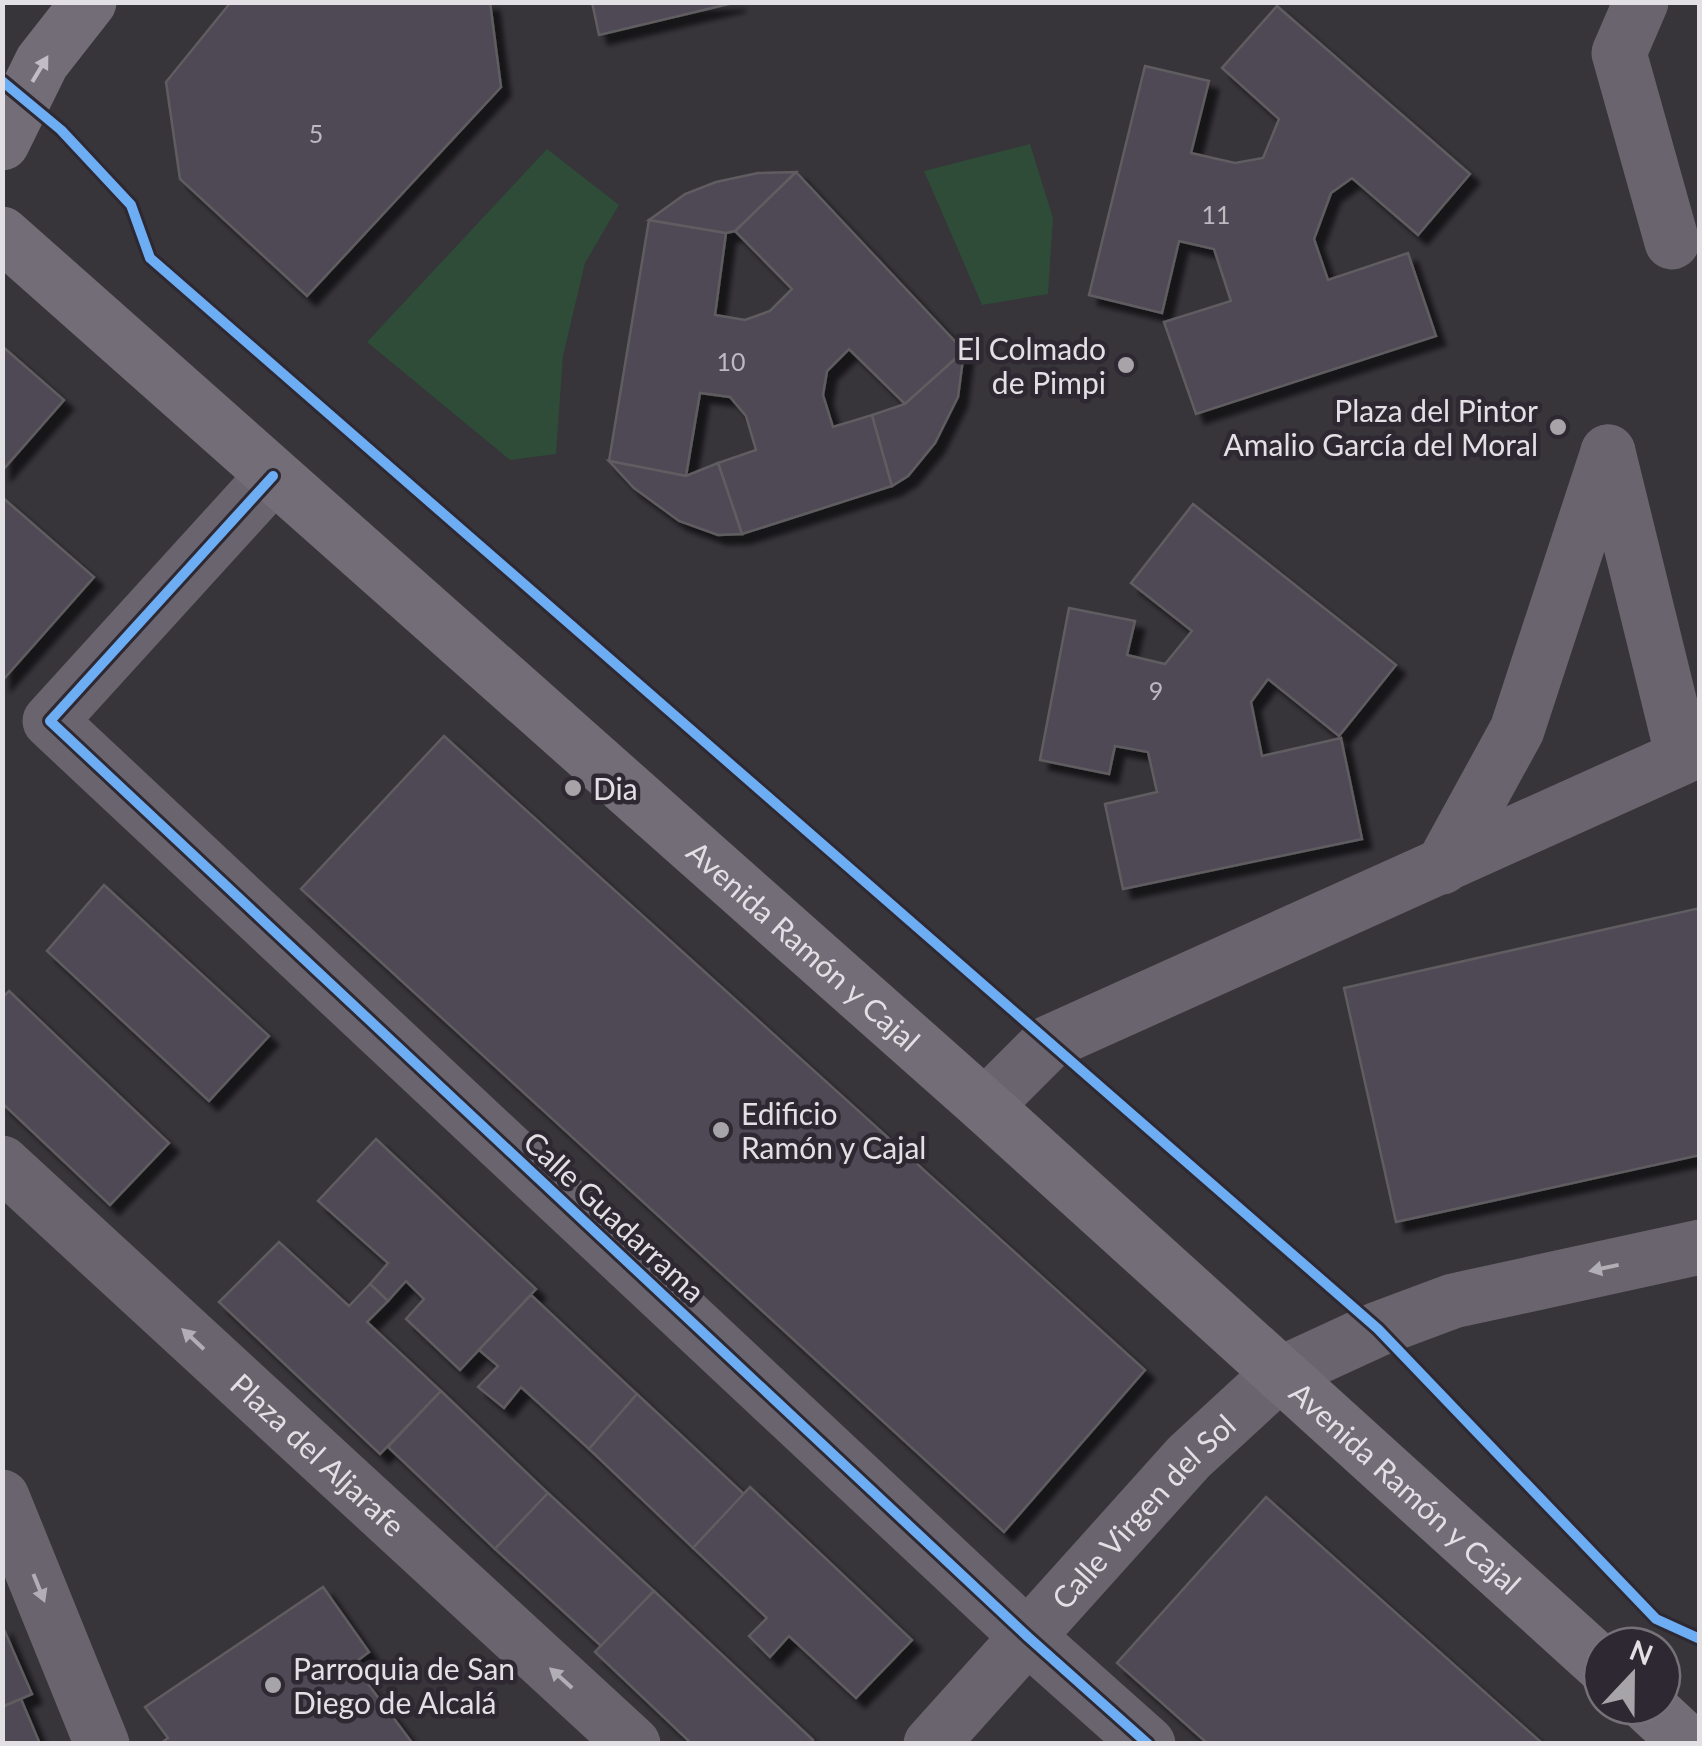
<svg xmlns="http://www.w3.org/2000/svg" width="1702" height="1746" font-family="Lato,sans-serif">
	<defs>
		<filter id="shadow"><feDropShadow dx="9" dy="9" stdDeviation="2.5" flood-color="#0009"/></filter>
	</defs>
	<rect width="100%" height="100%" fill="#37343a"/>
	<g fill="#2e4c37">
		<path d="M1030 144 1053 218 1048 294 982 305 924 171Z"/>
		<path d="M547 149 619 205 585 263 563 356 556 454 510 460 367 342Z"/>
	</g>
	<g fill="#4f4855" stroke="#5f5d61" stroke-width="2.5" filter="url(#shadow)">
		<path d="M231 2H490L501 87 307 296 180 179 166 82Z"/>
		<path d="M592 2H737L599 35Z"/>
		<path d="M1277 6 1470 174 1418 235 1352 178 1331 193 1314 239 1328 280 1408 253 1436 336 1196 414 1164 322 1231 301 1214 249 1179 241 1162 313 1089 295 1145 66 1209 81 1191 153 1235 163 1263 158 1279 119 1222 68Z"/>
		<path d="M796 172 964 351 905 404 849 349 827 371 823 395 833 427 872 415 892 486 742 534 718 463 756 450 746 416 730 397 700 393 686 476 609 461 649 220 726 233 715 315 745 320 770 311 792 289 735 231Z"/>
		<path d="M796 172 735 231 726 233 649 220 685 194 716 182 758 173Z"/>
		<path d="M2 346 64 400 2 471Z"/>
		<path d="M964 351 958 397 935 443 908 476 892 486 872 415 905 404Z"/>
		<path d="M609 461 686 476 718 463 742 534 718 535 679 521 634 488Z"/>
		<path d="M2 497 94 577 2 681Z"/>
		<path d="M1193 504 1396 665 1339 736 1268 679 1251 702 1262 756 1341 738 1362 839 1123 889 1105 804 1157 792 1148 752 1115 746 1109 774 1040 760 1069 608 1135 621 1127 655 1165 664 1192 631 1131 583Z"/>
		<path d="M444 736 1145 1370 1004 1532 301 889Z"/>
		<path d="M104 885 269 1036 209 1101 47 951Z"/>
		<path d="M1700 908V1155L1396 1222 1344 988Z"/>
		<path d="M9 991 169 1143 110 1205 2 1103V998Z"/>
		<path d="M376 1139 536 1289 460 1370 406 1319 424 1299 406 1281 388 1301 370 1284 388 1263 318 1201Z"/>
		<path d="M279 1242 349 1306 370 1284 388 1301 367 1322 441 1391 380 1454 219 1302Z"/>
		<path d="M531 1295 637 1394 589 1449 521 1387 504 1408 478 1387 498 1366 479 1350Z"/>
		<path d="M441 1391 548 1493 495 1549 388 1447Z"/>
		<path d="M637 1394 744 1494 693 1548 589 1449Z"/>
		<path d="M750 1487 912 1640 856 1698 789 1636 770 1657 749 1636 767 1618 693 1548Z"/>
		<path d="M548 1493 654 1591 601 1646 495 1549Z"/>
		<path d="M1266 1497 1543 1744H1208L1117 1663Z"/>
		<path d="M323 1587 369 1652 353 1664 413 1744H160L168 1738 145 1707Z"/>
		<path d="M654 1591 813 1740 810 1744H692L595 1652Z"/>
		<path d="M2 1625 32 1694 2 1707Z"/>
		<path d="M21 1699 40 1744H2V1707Z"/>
	</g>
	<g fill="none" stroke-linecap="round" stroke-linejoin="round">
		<g stroke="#69646d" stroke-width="55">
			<path d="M1641 2 1619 53 1672 242"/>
			<path d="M273 476 50 721 1028 1637 1148 1744"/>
			<path d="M1442 867 1517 730 1608 452"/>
			<path d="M985 1106 1048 1043 1683 757 1608 452"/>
			<path id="s1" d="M2 1163 633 1744"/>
			<path d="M2 1497 102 1744"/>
			<path id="s2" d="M931 1744 1189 1457 1278 1375 1378 1329 1453 1301 1700 1247"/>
		</g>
		<g stroke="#726d77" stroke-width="55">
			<path d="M2 143 42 62 89 2"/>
			<path id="s3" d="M2 234 985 1106 1602 1665"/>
			<path d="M1648 1706 1689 1744"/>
		</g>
		<defs>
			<g id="cycleway">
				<path d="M2 81 61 130 131 205 150 258 1378 1329 1656 1619 1700 1639"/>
				<path d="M273 476 50 721 1028 1637 1148 1744"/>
			</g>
		</defs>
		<use href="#cycleway" stroke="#2d2831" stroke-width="16"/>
		<use href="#cycleway" stroke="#6dadf4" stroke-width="10"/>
	</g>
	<defs><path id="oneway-solid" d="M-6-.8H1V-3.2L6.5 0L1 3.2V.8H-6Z" transform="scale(2.5)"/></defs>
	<use fill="#c0bdc4" href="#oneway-solid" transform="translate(40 69) rotate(-59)"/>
	<g fill="#b2aeb5">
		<use href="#oneway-solid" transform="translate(1604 1268) rotate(168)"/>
		<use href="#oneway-solid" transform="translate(193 1339) rotate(-137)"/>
		<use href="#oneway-solid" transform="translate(39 1588) rotate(68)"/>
		<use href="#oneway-solid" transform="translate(561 1678) rotate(-138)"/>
	</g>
	<g fill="#a6a3a9" stroke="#2d2831" stroke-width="4">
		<circle cx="1126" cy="365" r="10"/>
		<circle cx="1558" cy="427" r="10"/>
		<circle cx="573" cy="788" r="10"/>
		<circle cx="721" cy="1130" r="10"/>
		<circle cx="273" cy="1685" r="10"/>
	</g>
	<g text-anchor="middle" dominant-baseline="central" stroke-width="9" stroke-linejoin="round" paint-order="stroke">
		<g font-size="25" fill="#bdb9c1">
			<text x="316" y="133">5</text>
			<text x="1216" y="214">11</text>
			<text x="731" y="361">10</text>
			<text x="1156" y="690">9</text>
		</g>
		<g font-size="30" fill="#e2dfe5" stroke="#2d2831" text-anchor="start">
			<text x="1106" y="348" text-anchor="end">El Colmado<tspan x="1106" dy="34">de Pimpi</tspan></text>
			<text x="1538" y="410" text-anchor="end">Plaza del Pintor<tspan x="1538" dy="34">Amalio García del Moral</tspan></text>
			<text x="593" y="788">Dia</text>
			<text x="741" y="1113">Edificio<tspan x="741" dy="34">Ramón y Cajal</tspan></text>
			<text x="293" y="1668">Parroquia de San<tspan x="293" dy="34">Diego de Alcalá</tspan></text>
		</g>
		<g font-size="30" fill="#e2dfe5" stroke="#2d2831">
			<text stroke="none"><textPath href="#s3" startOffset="1072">Avenida Ramón y Cajal</textPath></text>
			<text transform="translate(615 1216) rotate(43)">Calle Guadarrama</text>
			<text stroke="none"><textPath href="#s1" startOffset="430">Plaza del Aljarafe</textPath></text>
			<text stroke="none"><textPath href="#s3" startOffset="1882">Avenida Ramón y Cajal</textPath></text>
			<text stroke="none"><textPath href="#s2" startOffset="315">Calle Virgen del Sol</textPath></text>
		</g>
	</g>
	<rect width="1702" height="1746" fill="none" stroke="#e2dfe5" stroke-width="10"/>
	<g transform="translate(1632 1676) rotate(22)"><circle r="48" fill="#2d2831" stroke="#757179" stroke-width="2.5"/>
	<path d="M0-8L18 38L0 25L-18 38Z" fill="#a6a3a9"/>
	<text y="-15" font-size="28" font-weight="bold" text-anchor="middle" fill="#e2dfe5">N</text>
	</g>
</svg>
